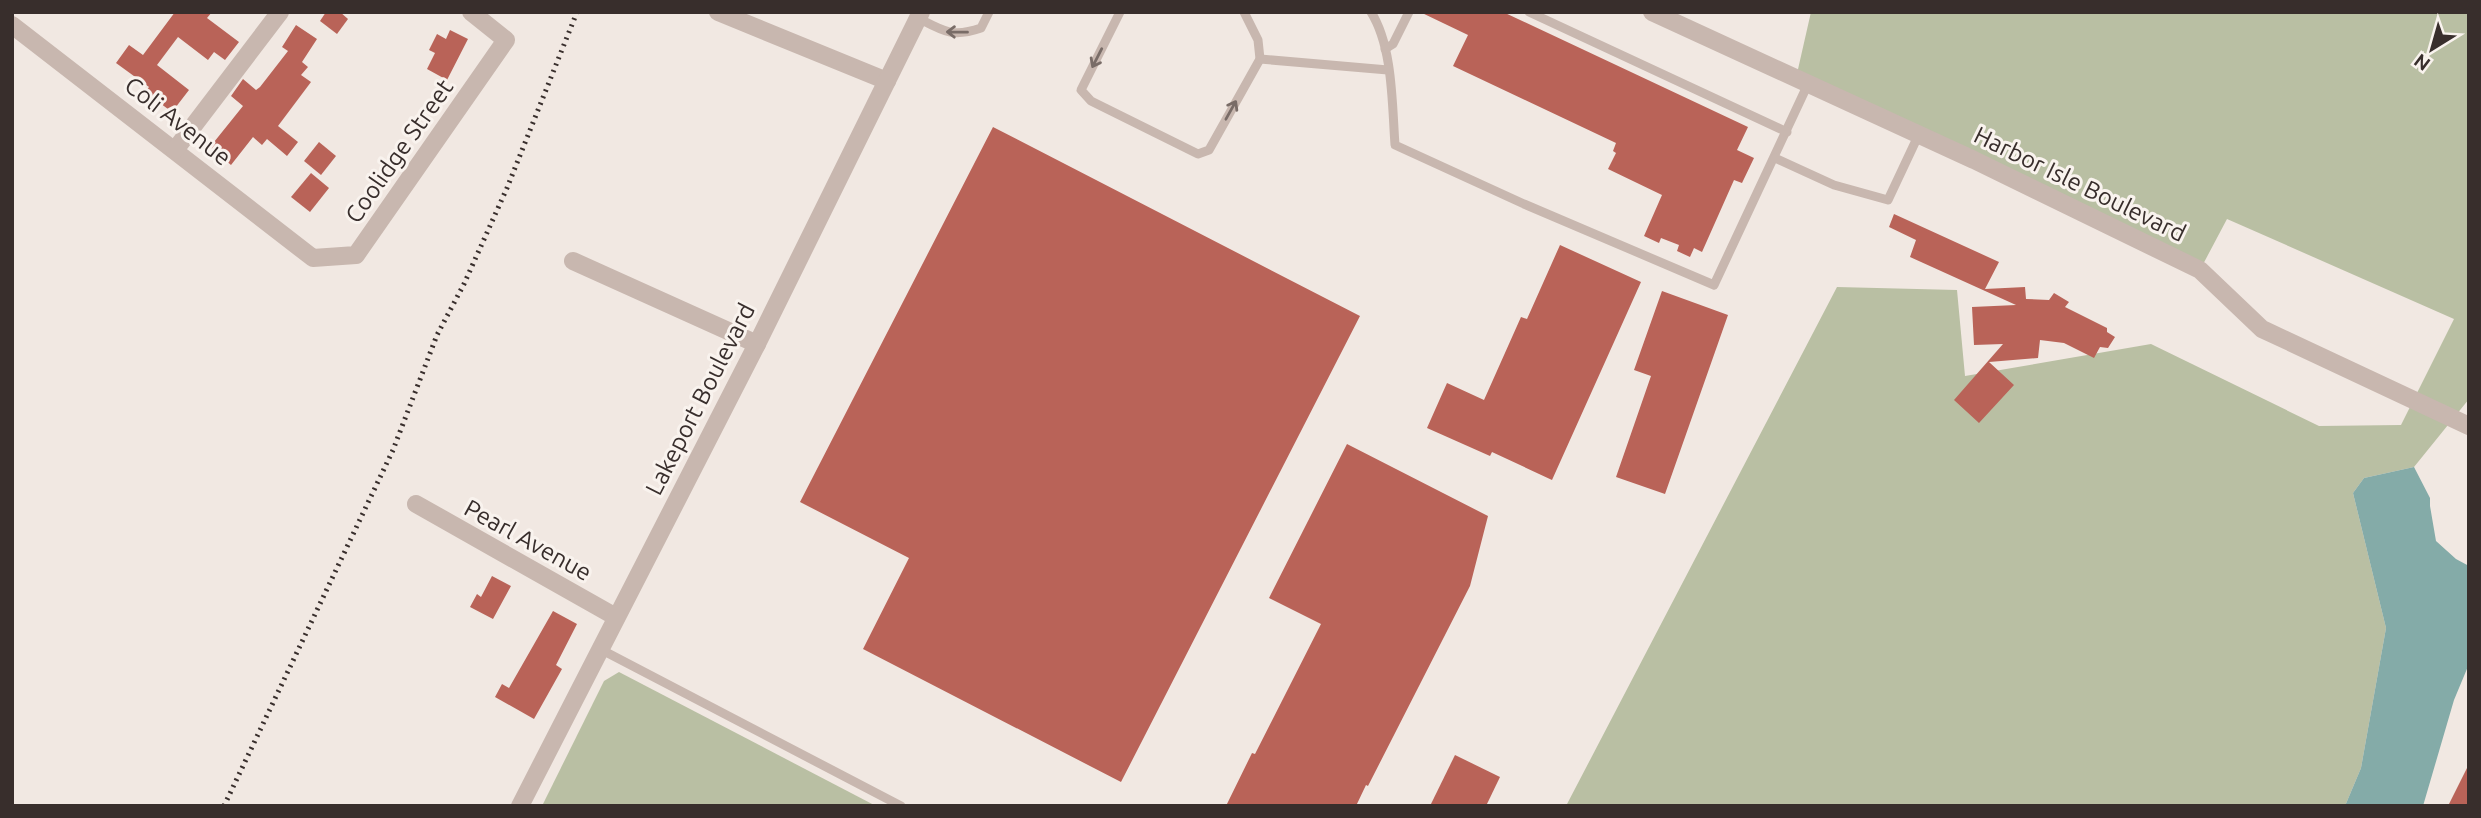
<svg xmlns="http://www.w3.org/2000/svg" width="2481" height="818" font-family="Ubuntu,sans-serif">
	<rect width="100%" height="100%" fill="#f1e8e2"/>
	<g fill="#b9bfa3">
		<path d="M1811 12H2469V399L2414 467 2364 478 2353 493 2386 628 2361 768 2345 806H1566L1837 287 1957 290 1965 376 2151 344 2319 426 2401 425 2454 319 2227 219 2200 270 1796 78Z"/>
		<path d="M619 672 876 806H542L604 681Z"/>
	</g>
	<path fill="#84aba8" d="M2414 467 2430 498V506L2436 541 2456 559 2469 566V664L2454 700 2423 806H2345L2361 768 2386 628 2353 493 2364 478Z"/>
	<g fill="#b96358">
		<path d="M175 12H212L207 18 239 42 225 60 214 52 208 60 178 37 157 65 189 90 172 112 145 92 149 87 116 63 129 45 143 55Z"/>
		<path d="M326 12H340L348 19 337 34 320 21Z"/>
		<path d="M1420 12H1503L1748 127 1737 150 1754 158 1742 183 1734 180 1702 252 1694 248 1690 257 1677 251 1679 245 1661 238 1659 243 1644 236 1662 195 1608 169 1616 153 1613 151 1616 143 1453 66 1468 35Z"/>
		<path d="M296 25 317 39 302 62 308 67 301 75 311 82 278 126 298 142 287 156 267 139 262 145 253 137 231 165 210 147 243 106 231 96 243 79 256 90 260 87 288 51 282 47Z"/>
		<path d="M450 30 468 39 447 80 427 69 435 53 429 50 437 34 446 39Z"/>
		<path d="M993 127 1360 316 1121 782 863 649 909 558 800 502Z"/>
		<path d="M319 142 336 156 321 175 304 161Z"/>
		<path d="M311 173 329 188 310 212 291 197Z"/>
		<path d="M1894 214 1999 262 1985 289 2025 287 2026 299 2049 300 2054 293 2069 302 2065 307 2107 328V332L2115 337 2108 348 2100 347 2094 358 2064 343 2040 340 2038 358 1989 362 2014 385 1979 423 1954 400 2003 344 1974 345 1972 307 2016 305 1910 257 1916 240 1889 227Z"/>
		<path d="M1560 245 1641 282 1552 480 1492 452 1490 456 1427 428 1447 383 1484 400 1521 317 1527 319Z"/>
		<path d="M1662 291 1728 315 1665 494 1616 477 1651 376 1634 370Z"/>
		<path d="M1347 444 1488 516 1470 586 1368 786 1366 785 1356 806H1226L1252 753 1255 754 1321 624 1269 598Z"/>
		<path d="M492 576 511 586 493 619 470 607 477 594 481 597Z"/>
		<path d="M553 611 577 624 556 665 562 669 534 719 495 697 502 684 509 688Z"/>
		<path d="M1455 755 1500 777 1486 806H1430Z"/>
		<path d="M2469 764V806H2448Z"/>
	</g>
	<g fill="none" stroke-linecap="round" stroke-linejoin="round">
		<g stroke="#c8b7af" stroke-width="9">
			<path d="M1120 12 1081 90 1091 101 1198 154 1209 150 1260 59 1258 40 1244 12"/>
			<path d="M1371 12C1393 47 1392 104 1395 145L1524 204 1714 285 1808 84"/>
			<path d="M1529 12 1787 132"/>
			<path d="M918 18C943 31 952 38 981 28L989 12"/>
			<path d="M1385 49 1393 44 1409 12"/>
			<path d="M1260 59 1388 70"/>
			<path d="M1775 158 1834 185 1888 200 1919 134"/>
			<path d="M600 649 901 806"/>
		</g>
		<g stroke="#c8b7af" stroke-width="18">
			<path d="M718 12 887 81"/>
			<path d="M12 25 313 258 356 255 506 40 471 12"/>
			<path d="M175 150 280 12"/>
			<path d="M573 261 757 344"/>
			<path d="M416 504 616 617"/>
		</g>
		<g stroke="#c8b7af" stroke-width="18">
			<path d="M1652 12 1974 160 2200 270 2262 329 2469 426"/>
			<path d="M520 806 757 344 921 12"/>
		</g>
		<path stroke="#382e2c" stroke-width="5" stroke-dasharray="2 5" stroke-linecap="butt" d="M224 806 393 450 437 335 464 284 507 188 577 12"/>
	</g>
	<defs><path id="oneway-shaft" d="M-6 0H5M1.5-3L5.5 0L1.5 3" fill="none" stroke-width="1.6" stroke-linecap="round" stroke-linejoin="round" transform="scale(1.75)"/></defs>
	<g stroke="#796c67">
		<use href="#oneway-shaft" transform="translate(957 32) rotate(-179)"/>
		<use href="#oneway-shaft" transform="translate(1097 58) rotate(117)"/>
		<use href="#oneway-shaft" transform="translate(1231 110) rotate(-61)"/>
	</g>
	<g text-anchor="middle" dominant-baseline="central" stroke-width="6" stroke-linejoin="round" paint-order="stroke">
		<g font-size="24" fill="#382e2c" stroke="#f9f3ee">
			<text transform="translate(178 121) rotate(38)">Coli Avenue</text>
			<text transform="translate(399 151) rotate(-55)">Coolidge Street</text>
			<text transform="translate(2080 184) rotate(26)">Harbor Isle Boulevard</text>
			<text transform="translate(700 399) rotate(-63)">Lakeport Boulevard</text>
			<text transform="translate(528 540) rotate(29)">Pearl Avenue</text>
		</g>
	</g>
	<rect width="2481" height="818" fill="none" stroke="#382e2c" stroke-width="28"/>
	<g transform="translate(2432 49) rotate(217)" stroke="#f9f3ee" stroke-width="5" paint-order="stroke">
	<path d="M0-5L12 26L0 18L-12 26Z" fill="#382e2c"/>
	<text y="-10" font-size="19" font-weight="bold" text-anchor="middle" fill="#382e2c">N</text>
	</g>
</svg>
